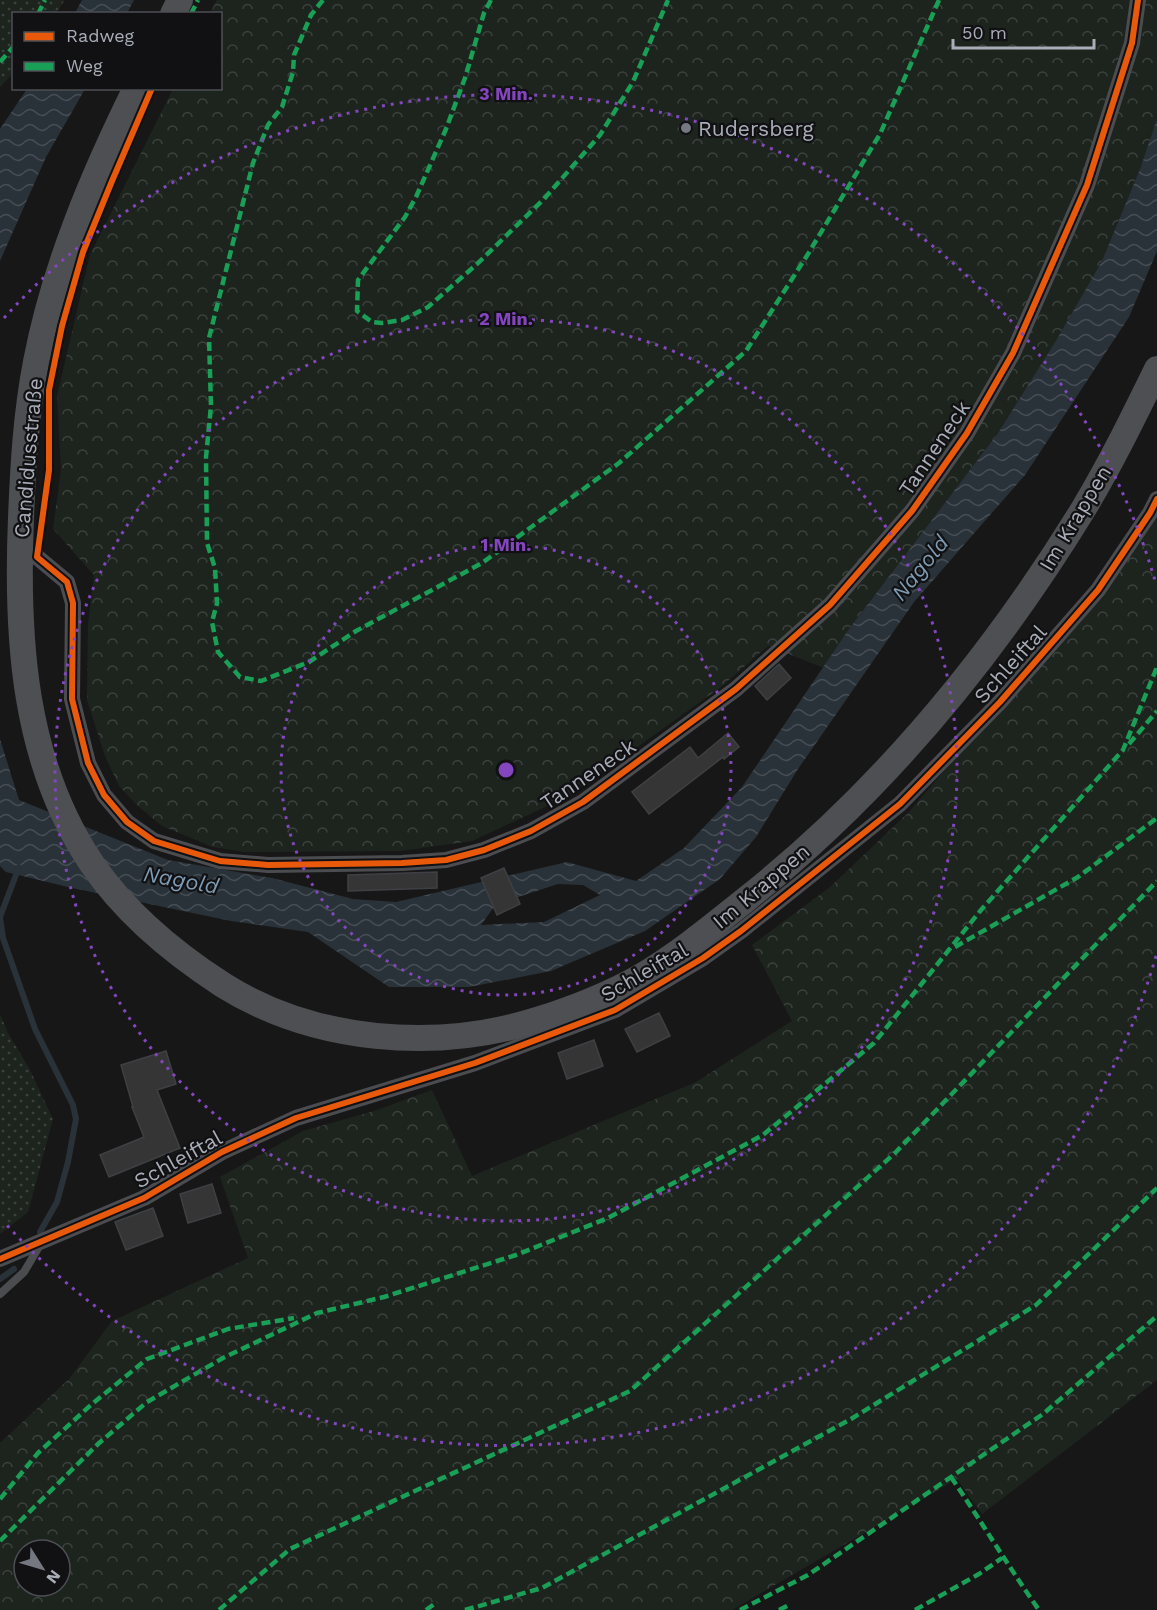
<svg xmlns="http://www.w3.org/2000/svg" width="1157" height="1610" font-family="'Work Sans',sans-serif">
	<defs>
		<pattern id="grass-dots" width="8" height="8" patternUnits="userSpaceOnUse" patternTransform="scale(1.5)"><rect width="8" height="8" fill="#1d241e"/><path d="M2 2h.1M6 6h.1" fill="none" stroke="#3b413d" stroke-width="1.8" stroke-linecap="round"/></pattern>
		<pattern id="forest-crowns" width="20" height="18" patternUnits="userSpaceOnUse" patternTransform="scale(1.5)"><rect width="20" height="18" fill="#1d241e"/><path d="M2 6a3 3 0 1 1 6 0M12 15a3 3 0 1 1 6 0" fill="none" stroke="#3b413d"/></pattern>
		<pattern id="water-waves" width="16" height="10" patternUnits="userSpaceOnUse" patternTransform="scale(1.5)"><rect width="16" height="10" fill="#2a3239"/><path d="M0 5q4-4 8 0t8 0" fill="none" stroke="#464d54"/></pattern>
	</defs>
	<rect width="100%" height="100%" fill="#171717"/>
	<g fill="url(#grass-dots)">
		<path d="M0 0H65L56 13 14 14 13 73 0 87Z"/>
		<path d="M0 1014 8 1033 29 1068 53 1119 28 1212 0 1234Z"/>
	</g>
	<g fill="url(#forest-crowns)" fill-rule="evenodd">
		<path d="M217 0H1157V119L1140 169 1102 261 1057 339 998 433 849 629 824 668 768 646 721 687 569 796 472 841 401 851 245 852 213 847 162 826 139 807 119 786 105 756 87 700 88 625 94 575 53 529 61 469 57 396 90 255 173 89 220 88V14L210 13Z"/>
		<path d="M1157 491V1380L982 1514 957 1479 732 1610H0V1443L69 1379 112 1321 248 1258 220 1177 303 1131 374 1111 432 1090 472 1176 696 1082 792 1021 752 945 829 888 909 812 1042 656 1132 536ZM24 1550H60V1586H24Z"/>
	</g>
	<g fill="url(#water-waves)" fill-rule="evenodd">
		<path d="M82 0H134L127 13H75Z"/>
		<path d="M27 89H85L46 157 0 261V129Z"/>
		<path d="M1157 119V251L1129 317 1025 475 914 602 798 769 756 837 720 879 645 931 551 971 469 987H389L308 932 231 921 68 887 6 872 0 866V739L19 800 168 860 272 878 353 899 396 902 567 862 636 881 684 848 742 787 849 629 998 433 1057 339 1102 261 1140 169ZM558 884 583 885 600 895 544 922 481 925 496 904Z"/>
	</g>
	<g fill="none" stroke-linecap="round" stroke-linejoin="round">
		<g stroke="#2a3239" stroke-width="6">
			<path d="M19 867 0 917 3 938 35 1029 73 1105 76 1119 68 1162 57 1202 40 1232"/>
			<path d="M0 1279 14 1269"/>
		</g>
	</g>
	<g fill="#353536" stroke="#3f4043" stroke-width="1.5">
		<path d="M779 664 791 678 767 700 755 686Z"/>
		<path d="M728 733 739 747 724 759 723 757 649 814 632 792 690 747 698 758Z"/>
		<path d="M504 868 520 904 497 915 481 878Z"/>
		<path d="M437 872V888L348 891V875Z"/>
		<path d="M659 1013 670 1036 637 1052 625 1029Z"/>
		<path d="M594 1040 603 1066 567 1079 558 1053Z"/>
		<path d="M166 1051 176 1084 157 1090 180 1148 109 1177 100 1155 144 1137 132 1107H133L121 1065Z"/>
		<path d="M212 1184 221 1213 188 1223 180 1194Z"/>
		<path d="M153 1208 163 1236 126 1250 115 1222Z"/>
	</g>
	<g fill="none" stroke-linecap="round" stroke-linejoin="round">
		<path stroke="#4b4c50" stroke-width="8" d="M0 1294 24 1272 40 1245"/>
		<g stroke="#4b4c50" stroke-width="16">
			<path d="M19 556 37 557 67 582 73 603 72 699 88 763 104 795 127 822 154 841 220 861 268 865 402 863 446 860 484 850 531 831 583 802 736 689 830 605 912 511 967 433 1013 353 1087 185 1132 43 1138 0"/>
			<path d="M0 1259 144 1198 222 1152 296 1118 475 1063 615 1010 703 958 741 931 900 804 1000 702 1098 590 1150 513 1157 499"/>
		</g>
		<g stroke="#4d4f52" stroke-width="26">
			<path d="M173 14 180 0"/>
			<path d="M136 88C93 175 54 267 36 362 26 414 23 466 21 518 16 637 23 762 92 864 126 914 172 952 223 985 314 1042 435 1052 537 1020 572 1009 608 995 640 977 679 954 714 925 749 897 883 790 994 655 1084 508 1111 463 1134 416 1157 369"/>
		</g>
		<g stroke="#1a9f57" stroke-width="4.5" stroke-dasharray="9 4.5" stroke-linecap="butt">
			<path d="M323 0 311 15 294 55 293 72 282 107 268 125 253 163 209 338 211 406 206 457 207 543 215 568 217 603 212 622 218 652 240 677 261 681 309 662 356 631 482 563 619 463 746 351 808 254 880 134 939 0"/>
			<path d="M491 0 484 13 465 78 446 129 416 197 405 217 358 280 357 311 372 322 382 323 402 320 428 307 477 264 543 200 600 135 633 82 668 0"/>
			<path d="M38 14 45 0"/>
			<path d="M191 14 198 0"/>
			<path d="M0 62 14 46"/>
			<path d="M1129 744 1157 711"/>
			<path d="M955 947 1078 877 1157 818"/>
			<path d="M951 1477C981 1521 1008 1566 1039 1610"/>
			<path d="M0 1499 38 1453 92 1404 147 1359 228 1329 294 1318"/>
			<path d="M0 1541 98 1444 147 1402 223 1358 317 1313 384 1297 516 1255 608 1218 763 1135 874 1043 981 910 1123 750 1157 667"/>
			<path d="M219 1610 290 1549 630 1391 895 1153 1157 881"/>
			<path d="M426 1610 437 1602"/>
			<path d="M465 1610 542 1588 851 1419 1036 1305 1157 1188"/>
			<path d="M740 1610 808 1575 1043 1414 1157 1316"/>
			<path d="M779 1610 791 1604"/>
			<path d="M915 1610 979 1574 1002 1558"/>
		</g>
		<defs>
			<g id="cycleway">
				<path d="M152 88 112 181 83 252 62 326 49 390V470L37 557 67 582 73 603 72 699 88 763 104 795 127 822 154 841 220 861 268 865 402 863 446 860 484 850 531 831 583 802 736 689 830 605 912 511 967 433 1013 353 1087 185 1132 43 1138 0"/>
				<path d="M0 1259 144 1198 222 1152 296 1118 475 1063 615 1010 703 958 741 931 900 804 1000 702 1098 590 1150 513 1157 499"/>
			</g>
		</defs>
		<use href="#cycleway" stroke="#111113" stroke-width="10"/>
		<use href="#cycleway" stroke="#e8590c" stroke-width="6"/>
	</g>
	<g fill="none" stroke="#8446be" stroke-width="3" stroke-dasharray="3 6">
		<circle cx="506" cy="770" r="225"/>
		<circle cx="506" cy="770" r="451"/>
		<path d="M1156 956A676 676 0 0 1 4 1222M4 318A676 676 0 0 1 1156 584"/>
	</g>
	<circle fill="#757880" stroke="#111113" stroke-width="2" cx="686" cy="128" r="6"/>
	<g text-anchor="middle" dominant-baseline="central" stroke-width="4.5" stroke-linejoin="round" paint-order="stroke">
		<g font-size="21" fill="#a8adb8" stroke="#111113" text-anchor="start">
			<text x="698" y="128">Rudersberg</text>
		</g>
		<g font-size="21" fill="#a8adb8" stroke="#111113">
			<text transform="translate(934 448) rotate(-56)">Tanneneck</text>
			<text transform="translate(28 458) rotate(-85)">Candidusstraße</text>
			<text transform="translate(1075 518) rotate(-59)">Im Krappen</text>
			<text transform="translate(1010 664) rotate(-48)">Schleiftal</text>
			<text transform="translate(588 774) rotate(-34)">Tanneneck</text>
			<text transform="translate(761 886) rotate(-40)">Im Krappen</text>
			<text transform="translate(644 972) rotate(-30)">Schleiftal</text>
			<text transform="translate(178 1159) rotate(-29)">Schleiftal</text>
		</g>
		<g font-size="22" font-style="italic" fill="#7f9bb3" stroke="#111113">
			<text transform="translate(920 568) rotate(-51)">Nagold</text>
			<text transform="translate(181 880) rotate(10)">Nagold</text>
		</g>
	</g>
	<circle cx="506" cy="770" r="9" fill="#8446be" stroke="#111113" stroke-width="3"/>
	<g font-size="18" text-anchor="middle" font-weight="bold" fill="#8446be" stroke="#111113" stroke-width="4.5" stroke-linejoin="round" paint-order="stroke">
		<text x="506" y="100">3 Min.</text>
		<text x="506" y="325">2 Min.</text>
		<text x="506" y="551">1 Min.</text>
	</g>
	<rect x="12" y="12" width="210" height="78" fill="#111113" stroke="#4d4f55" stroke-width="1.5"/>
	<rect x="24" y="32" width="30" height="9" fill="#e8590c" stroke="#4d4f55" stroke-width="1.5"/>
	<text x="66" y="42" font-size="18" fill="#a8adb8">Radweg</text>
	<rect x="24" y="62" width="30" height="9" fill="#1a9f57" stroke="#4d4f55" stroke-width="1.5"/>
	<text x="66" y="72" font-size="18" fill="#a8adb8">Weg</text>
	<g transform="translate(42 1568) rotate(127)"><circle r="28" fill="#111113" stroke="#4d4f55" stroke-width="1.5"/>
	<path d="M0-4.5L10 22L0 15L-10 22Z" fill="#757880"/>
	<text y="-9" font-size="16" font-weight="bold" text-anchor="middle" fill="#a8adb8">N</text>
	</g>
	<path d="M953 39v9h141v-9" fill="none" stroke="#a8adb8" stroke-width="3"/>
	<text x="962" y="39" font-size="18" fill="#a8adb8" stroke="#111113" stroke-width="4.5" paint-order="stroke">50 m</text>
</svg>
